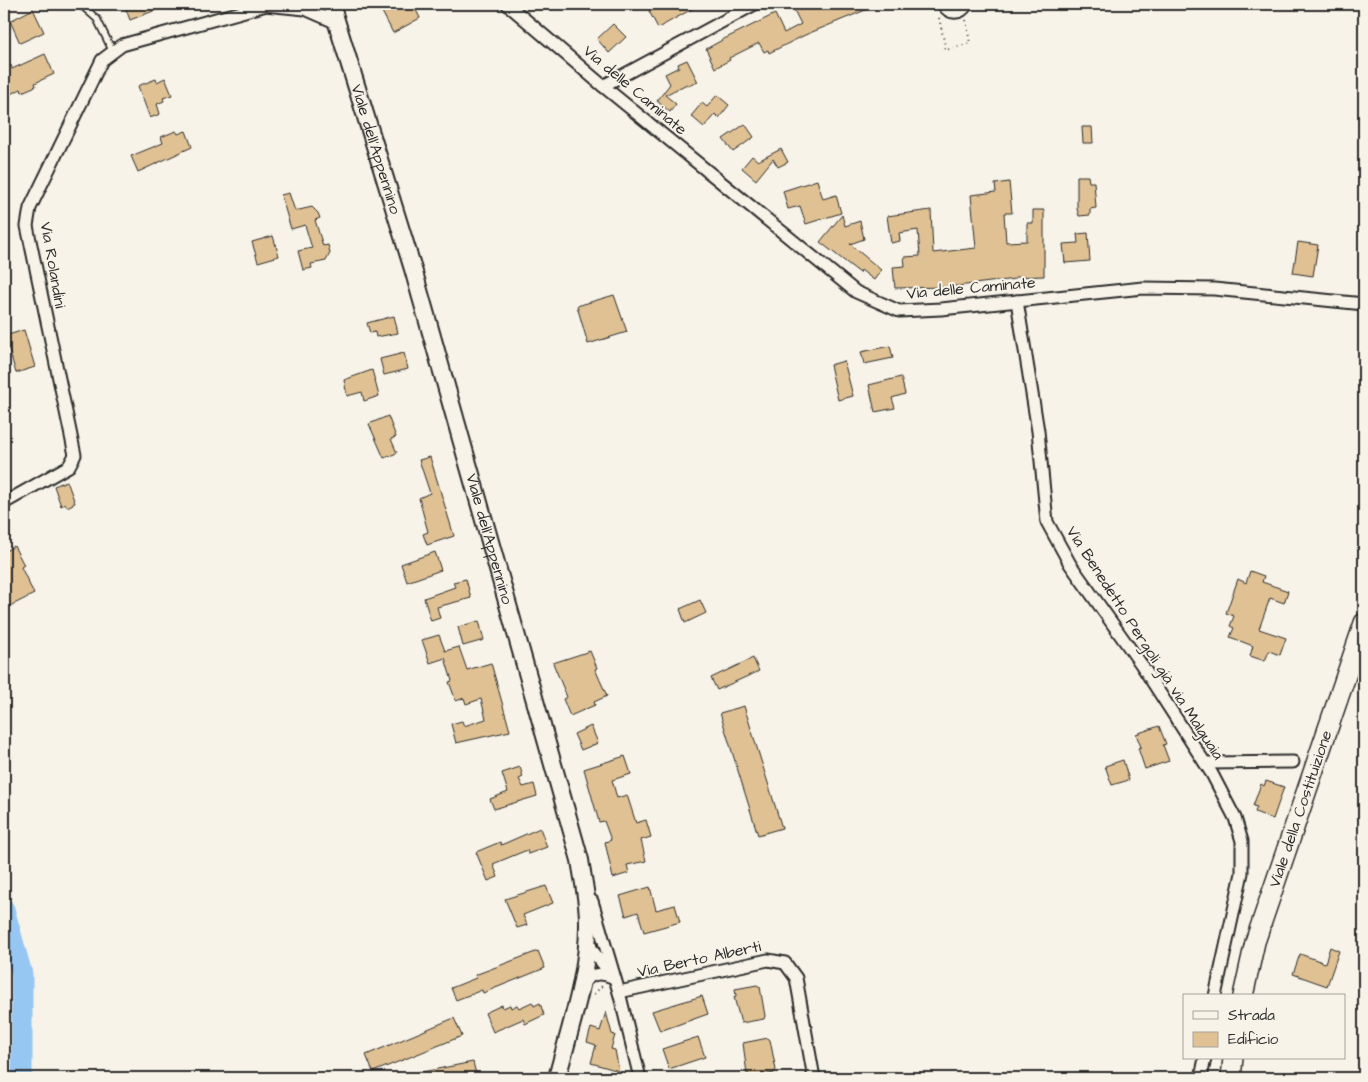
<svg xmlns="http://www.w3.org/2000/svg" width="1368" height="1082" font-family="'Architects Daughter',sans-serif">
	<rect width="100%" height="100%" fill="#f7f3e8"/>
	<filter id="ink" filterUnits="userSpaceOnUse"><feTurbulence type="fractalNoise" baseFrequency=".02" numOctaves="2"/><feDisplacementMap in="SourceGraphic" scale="10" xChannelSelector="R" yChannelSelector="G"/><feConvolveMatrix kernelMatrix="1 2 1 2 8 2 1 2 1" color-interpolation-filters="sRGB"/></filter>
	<g filter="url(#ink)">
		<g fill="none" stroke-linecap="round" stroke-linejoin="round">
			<path stroke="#96c7f2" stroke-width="21" d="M4 909 22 974V1078"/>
		</g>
		<g fill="#e0c193" stroke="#2b2b2b">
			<path d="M124 4H134L135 7 142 4 169 5 130 20Z"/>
			<path d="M378 4H413L420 18 393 33Z"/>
			<path d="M655 4H701L658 28 649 11 657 7Z"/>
			<path d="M791 4H880L805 35 769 53 768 50 764 52 759 43 729 58 730 60 715 68 706 49 724 39 775 14 784 33 801 24Z"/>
			<path d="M33 9 44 32 20 43 10 21Z"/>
			<path d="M613 24 626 37 609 53 597 39Z"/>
			<path d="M45 54 54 74 35 83 36 86 22 92 21 89 4 97V68L11 65 12 69Z"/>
			<path d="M687 60 698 82 688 86 687 84 665 95 676 104 670 112 657 101 670 84 665 74 679 67 678 64Z"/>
			<path d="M165 78 172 95 163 98 164 101 157 104 160 114 150 118 138 86 156 79 157 82Z"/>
			<path d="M717 95 729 105 719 118 715 114 704 127 691 116 702 103 707 107Z"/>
			<path d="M745 124 754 137 733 152 723 139Z"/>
			<path d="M1082 127H1092L1093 143H1083Z"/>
			<path d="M176 131 178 134 186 131 192 147 138 172 131 156 163 143 161 137Z"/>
			<path d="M781 149 788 162 778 167 773 159 756 180 742 168 752 156 758 161Z"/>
			<path d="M1077 176H1088L1089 182H1094L1096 208 1090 209V215L1079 216 1077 209Z"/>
			<path d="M817 180 823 199 836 195 841 213 806 224 800 206 788 209 783 191Z"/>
			<path d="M1009 182 1012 213H1004L1006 242 1027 241V223H1033V210H1044V276L1015 277V279L949 287 895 288 893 267 905 266 904 257 920 256 918 230 899 233 900 241 891 243 887 216 931 210 933 253 976 248 971 195 996 192 995 184Z"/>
			<path d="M289 193 295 211 312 207 318 213 320 218 315 220 323 246 328 245 330 253 326 261 311 264 312 268 303 270 298 251 312 248 305 225 291 229 281 195Z"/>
			<path d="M842 215 845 226 860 221 864 239 850 244 881 270 874 280 861 270 860 273 820 242Z"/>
			<path d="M1088 233 1090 261 1065 263 1063 244 1078 243 1077 234Z"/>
			<path d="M273 236 279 256 258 262 252 242Z"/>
			<path d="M1298 242 1318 245 1313 276 1293 273Z"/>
			<path d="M614 295 627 332 588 344 577 306Z"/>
			<path d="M394 316 398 333 376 337 375 332 370 333 367 323Z"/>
			<path d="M24 330 35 367 16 373 5 336Z"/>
			<path d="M890 346 893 358 864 364 861 352Z"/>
			<path d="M404 353 408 369 384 375 380 359Z"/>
			<path d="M844 361 853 396 838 400 830 365Z"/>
			<path d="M372 370 379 396 364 401 362 392 347 396 344 380Z"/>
			<path d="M901 377 905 394 892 398 895 408 875 412 869 385Z"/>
			<path d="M388 416 396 437 391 439 397 453 384 458 369 424Z"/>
			<path d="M430 457 454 536 427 545 423 534 428 532 419 498 430 493 419 460Z"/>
			<path d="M67 481 75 503 67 507 65 504 61 506 54 486Z"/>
			<path d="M14 546 24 565 21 567 34 594 10 606 4 594V552Z"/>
			<path d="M435 552 441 570 407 582 401 564Z"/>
			<path d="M1250 571 1264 576 1262 582 1288 591 1284 603 1270 598 1259 629 1286 638 1280 655 1269 651 1265 661 1250 656 1253 646 1230 637 1234 628 1230 626 1234 616 1226 613 1238 579 1246 583Z"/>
			<path d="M466 579 471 598 437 607 440 618 431 621 424 598 455 587 453 582Z"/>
			<path d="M700 600 706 613 685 623 680 609Z"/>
			<path d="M479 621 484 640 463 646 458 627Z"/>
			<path d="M439 635 445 651 459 647 467 670 491 663 510 731 456 743 451 724 462 721 464 726 486 719 481 699 466 704 464 698 456 701 449 682 452 681 445 658 430 663 422 640Z"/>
			<path d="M590 651 597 668 595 669 607 696 594 702 595 705 570 716 563 699 567 697 553 663Z"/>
			<path d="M753 658 759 671 717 690 711 678Z"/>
			<path d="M744 706 782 828 758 835 720 713Z"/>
			<path d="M591 726 598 743 581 750 574 734Z"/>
			<path d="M1159 726 1166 744 1163 745 1169 761 1145 769 1138 748 1141 747 1136 734Z"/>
			<path d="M625 756 631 774 612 780 617 798 627 795 636 823 646 820 651 837 641 840 646 861 627 865 629 873 613 878 605 842 611 840 604 821 599 822 584 769Z"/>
			<path d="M1123 760 1129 780 1112 785 1105 766Z"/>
			<path d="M520 767 523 777 519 779 523 787 534 784 537 796 494 809 490 799 508 792 502 773Z"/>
			<path d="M1266 781 1284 787 1273 819 1255 812 1257 807 1253 806 1261 784 1264 786Z"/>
			<path d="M540 828 547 847 528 854 527 850 493 864 498 877 488 881 476 852 500 842 501 845Z"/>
			<path d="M546 886 553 903 523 915 527 925 517 928 505 899Z"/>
			<path d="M650 887 656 910 675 905 680 922 644 932 638 912 626 916 620 896Z"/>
			<path d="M1330 947 1339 951 1327 986 1293 974 1300 954 1325 963Z"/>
			<path d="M538 951 545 968 483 993 482 990 456 1000 451 988 476 978 475 975Z"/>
			<path d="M757 985 760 987 765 1016 764 1019 741 1023 734 997 736 996 735 989Z"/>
			<path d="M702 996 708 1014 660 1031 652 1011Z"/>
			<path d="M532 1002 534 1006 540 1003 544 1015 525 1024 523 1019 493 1032 485 1013 502 1005 503 1008 510 1005 511 1008 517 1005 519 1008Z"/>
			<path d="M606 1012 612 1034 615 1035 611 1049 615 1050 619 1071 591 1063 596 1045 587 1042 591 1028 600 1031Z"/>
			<path d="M454 1018 462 1036 373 1072 366 1055Z"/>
			<path d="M698 1037 705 1057 669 1069 662 1049Z"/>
			<path d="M768 1038 770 1040 776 1070 774 1073 750 1078 749 1074H747L743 1043Z"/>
			<path d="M473 1062 477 1078H412V1074Z"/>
		</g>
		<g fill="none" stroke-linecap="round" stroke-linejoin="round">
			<defs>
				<path id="lane" d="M80 4 97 19 113 52"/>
				<g id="street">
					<path d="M507 4 603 86 856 292 899 311 941 309 1143 288 1214 289 1364 304"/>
					<path d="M943 4C949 15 961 15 967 4"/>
					<path d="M265 5 305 9 337 23"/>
					<path d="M603 86 755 4"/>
					<path d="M1017 301 1038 431 1047 522 1070 564 1141 664 1212 774 1235 818 1242 841V873L1215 996"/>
					<path d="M4 503 69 466 75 455 27 226 30 208 102 60 122 45 270 4"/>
					<path d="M1205 763 1293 762"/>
					<path d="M592 901 619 992 640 1078"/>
					<path d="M588 939 592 950 609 972"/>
					<path d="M581 985C590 974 599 971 612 977"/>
					<path d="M619 992 768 960 785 963 796 978 814 1078"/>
					<path d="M1201 1078 1205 1058"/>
				</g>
				<g id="secondary">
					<path id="s1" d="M331 4 413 269 580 860C583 880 588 901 588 921 589 974 570 1027 557 1078"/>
				</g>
				<g id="primary">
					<path id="s2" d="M1243 996 1255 942 1364 623"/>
					<path d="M1231 1078 1233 1058"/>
				</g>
			</defs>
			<use href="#lane" stroke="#2b2b2b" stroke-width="9"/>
			<use href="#street" stroke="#2b2b2b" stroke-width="15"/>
			<use href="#secondary" stroke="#2b2b2b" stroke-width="20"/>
			<use href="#primary" stroke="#2b2b2b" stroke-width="22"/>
			<g stroke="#2b2b2b" stroke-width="2" stroke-dasharray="1 4" stroke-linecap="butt">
				<path d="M939 18 946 50 970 43 966 20"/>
				<path d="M594 994 603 985"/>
			</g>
			<use href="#lane" stroke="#f7f3e8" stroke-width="5.5"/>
			<use href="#street" stroke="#f7f3e8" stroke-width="11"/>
			<use href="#secondary" stroke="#f7f3e8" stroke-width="16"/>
			<use href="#primary" stroke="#f7f3e8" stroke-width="19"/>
		</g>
	</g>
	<g text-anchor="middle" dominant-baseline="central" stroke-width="4" stroke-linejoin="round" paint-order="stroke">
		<g font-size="16" fill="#2b2b2b" stroke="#f7f3e8">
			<text transform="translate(635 90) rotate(40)">Via delle Caminate</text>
			<text stroke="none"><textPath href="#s1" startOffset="152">Viale dell'Appennino</textPath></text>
			<text transform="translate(53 265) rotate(80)">Via Rolandini</text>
			<text transform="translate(971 288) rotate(-5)">Via delle Caminate</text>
			<text stroke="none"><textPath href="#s1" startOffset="558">Viale dell'Appennino</textPath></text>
			<text transform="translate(1145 643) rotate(57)">Via Benedetto Pergoli già via Malguaia</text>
			<text stroke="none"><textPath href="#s2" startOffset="196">Viale della Costituizione</textPath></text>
			<text transform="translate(699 959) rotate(-12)">Via Berto Alberti</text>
		</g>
	</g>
	<rect width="1368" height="1082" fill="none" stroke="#f7f3e8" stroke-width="20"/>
	<rect x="10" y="10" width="1348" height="1062" fill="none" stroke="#2b2b2b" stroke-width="2" filter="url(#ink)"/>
	<rect x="1183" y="994" width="162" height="65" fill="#f7f3e8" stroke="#a5a39c"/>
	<rect x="1193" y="1011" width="25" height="8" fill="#f7f3e8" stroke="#a5a39c"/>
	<text x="1228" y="1020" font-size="15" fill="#2b2b2b">Strada</text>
	<rect x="1193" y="1032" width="25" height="15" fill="#e0c193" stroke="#a5a39c"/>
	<text x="1228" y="1044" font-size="15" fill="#2b2b2b">Edificio</text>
</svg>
